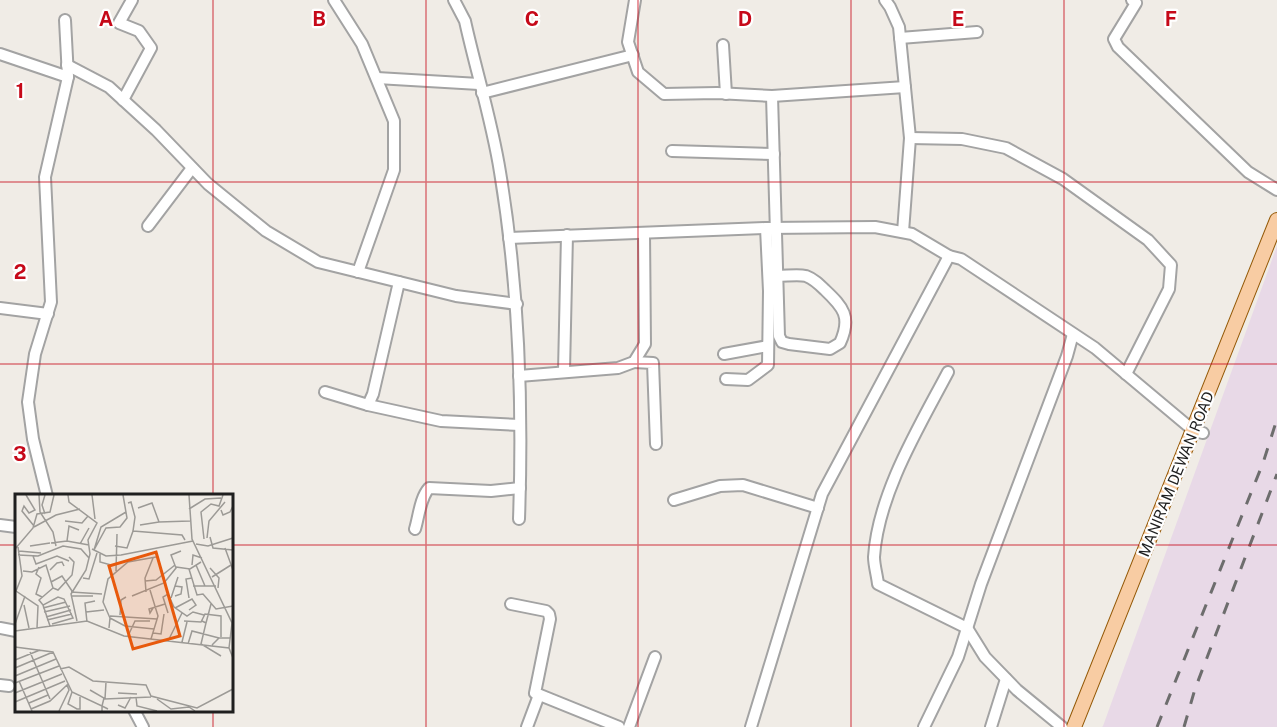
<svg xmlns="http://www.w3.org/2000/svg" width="1277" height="727" font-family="'Public Sans',sans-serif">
	<rect width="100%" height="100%" fill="#f0ece6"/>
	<path fill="#e8d9e7" d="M1277 246V727H1102L1103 726Z"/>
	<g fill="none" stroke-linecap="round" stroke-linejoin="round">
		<defs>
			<g id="minor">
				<path d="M334 0 362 44 394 121V170L358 272"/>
				<path d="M454 0 465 21C476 71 492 121 500 172 519 286 523 404 519 519"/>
				<path d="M635 0 628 42 638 72 664 94 717 93 772 96 905 87"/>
				<path d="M885 0 890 7 899 27 910 138 903 232"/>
				<path d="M1132 0 1136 3 1114 39 1118 47 1248 172 1277 190"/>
				<path d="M900 38 977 32"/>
				<path d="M723 45 726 94"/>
				<path d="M0 54 68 77"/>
				<path d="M67 65 109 87 156 130 208 184 266 231 318 262 456 296 517 304"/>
				<path d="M377 78 479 84"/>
				<path d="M482 93 633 55"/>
				<path d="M772 96 779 336 782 342 789 344 830 349 840 343C852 317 843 307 825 290 819 284 814 279 806 276 798 274 787 276 778 276"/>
				<path d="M123 100 151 48 139 31 119 23 132 0"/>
				<path d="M910 138 962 139 1006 148 1063 179 1148 240 1171 265 1169 289 1126 374"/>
				<path d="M672 151 774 154"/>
				<path d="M148 226 192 168"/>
				<path d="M509 238 766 228 875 227 912 234 949 256 961 259 1095 348 1194 431 1203 433"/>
				<path d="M0 308 48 314"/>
				<path d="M724 354 768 346"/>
				<path d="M634 362 653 363 656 444"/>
				<path d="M564 371 567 235"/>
				<path d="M948 372C919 427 878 494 874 557 874 565 877 575 878 584L967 628 985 657 1017 690 1062 727"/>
				<path d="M519 376 618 368 634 362 645 344 644 233"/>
				<path d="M726 379 748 380 768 365 769 291 766 228"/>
				<path d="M325 392 368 405 373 394 399 282"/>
				<path d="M368 405 441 421 520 425"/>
				<path d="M47 496 33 439 28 402 35 354 51 302 45 177 68 77 65 20"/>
				<path d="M674 500 720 486 743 485 818 508"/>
				<path d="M0 525 16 527"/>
				<path d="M415 529C419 516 420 498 429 488L491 491 520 488"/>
				<path d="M511 604 546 611 549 614 550 619 535 693 619 727"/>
				<path d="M0 628 16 631"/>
				<path d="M0 685 9 686"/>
				<path d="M134 710 143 727"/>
				<path d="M527 727 539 695"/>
				<path d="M629 727 655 657"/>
				<path d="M751 727 822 494 949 256"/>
				<path d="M924 727 958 657 981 584 1067 356 1073 334"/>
				<path d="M991 727 1006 679"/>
			</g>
			<path id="major" d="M1074 727 1277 220"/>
		</defs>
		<use href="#minor" stroke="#a3a3a3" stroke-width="14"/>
		<use href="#major" stroke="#945907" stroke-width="16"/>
		<use href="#minor" stroke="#fff" stroke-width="10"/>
		<use href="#major" stroke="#f8cca3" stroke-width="14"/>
		<g stroke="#6d6d6d" stroke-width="3" stroke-dasharray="12 12" stroke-linecap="butt">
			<path d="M1157 727 1263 463 1277 419"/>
			<path d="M1184 727 1195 689 1277 474"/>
		</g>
	</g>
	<path fill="none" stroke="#c60919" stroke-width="1.5" stroke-opacity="0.55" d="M213 0V496M426 0V727M638 0V727M851 0V727M1064 0V727M0 182H1277M0 364H1277M0 545H16M231 545H1277M213 710V727"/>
	<g text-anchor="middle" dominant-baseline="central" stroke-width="4.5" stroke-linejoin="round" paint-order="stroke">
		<g font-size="15" fill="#1f1f1f" stroke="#fff">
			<text transform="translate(1176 474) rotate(-68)">MANIRAM DEWAN ROAD</text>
		</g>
	</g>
	<g transform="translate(15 494)">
		<rect width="218" height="218" fill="#f0ece6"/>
		<path fill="none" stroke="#9c9a96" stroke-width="1.5" d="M11 1 20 16 14 19 9 12 7 17 19 32M24 1 25 18 38 38 41 52M30 1 27 11 30 20M53 1 54 8 82 29 73 46 75 60 71 76 56 100 62 127M77 1 80 25M108 1 112 24 105 33 91 34 79 56 86 33 111 18M174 1 177 45 217 129 214 154M123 14 137 9 144 28 175 27M174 15 190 5 206 4M206 16 208 21 215 18 218 12M50 27 67 29 73 22M125 31 144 28M19 33 41 21 65 15M118 37 167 41 170 46M195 43 198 54 218 56M192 44 194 27 210 8M189 45 186 18 196 10 204 12 208 1M52 47 54 32 64 36M36 49 52 47 74 51M65 50 74 34M181 50 193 52 218 44M15 52 35 49M100 52 112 54 118 37 120 23 116 8 113 9M3 53 7 82 1 97 23 112 22 134M210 54 218 76M0 55 18 34 22 20 35 18 39 1M77 55 91 62 106 61 178 47M4 57 26 59M85 60V68L96 71M3 61 23 62 48 52 66 55 74 64M18 62 21 70 42 62 54 67M177 71 178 61 187 64M181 71 190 92M24 73 21 80 26 84 21 100 27 103M161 73 175 75 186 68M195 74 204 84 203 94M174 75 182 101 188 100 201 115 218 112M35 76 42 69 47 68 49 72M8 77 17 78 31 71 38 94 43 96 57 81 59 68 54 63M101 77 102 40M197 83 216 71M68 84 74 85 82 59M130 87 141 86 160 71M36 88 47 82 57 97M178 92H201M135 96 143 122 136 145M56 98 87 100M131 98 130 84 138 64M56 102H78M117 102 149 89 161 74 156 61 166 57M160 102 166 100 167 93 160 92M156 104 163 83M174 104 171 85 177 84M9 111 14 134M28 111 24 106 38 94M28 114 51 108M138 114 135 119 134 115 150 110M160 114 177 105 181 111 174 116M29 118 55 112M71 118 89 116M153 119 148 103 153 100 159 113 172 122 178 118 189 121M105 121 106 106 111 103M95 122 142 125M31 123 56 116M95 124 110 132 139 135M32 126 57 120M169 127 186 128 190 120 206 122V143M187 127 191 129 186 150 206 162M72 128 70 109 80 107M191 129 196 110M0 130 10 102M35 132 28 111 43 103 49 105 58 124 37 130M94 134 95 124 88 108 93 85 113 68 141 63M0 137 72 127 109 142 214 154 218 164M138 139 146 140 149 120M113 142 120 127H135M153 147 167 119M167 148 172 128M173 150 177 137 204 144M197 151 204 144H215M0 153 38 158 57 198 87 212V217M15 158 35 205M0 166 25 156M0 174 38 158M45 175 54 173 78 187 131 191 136 202 182 214 218 195M0 182 41 165M4 187 17 217M91 188 90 205 136 203M0 189 44 172M75 196 89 204 87 212 93 215M57 198 53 210 62 215H65V203M0 199 47 180M103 199 122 200M121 203 122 212 142 217M142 205 156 215 174 213 180 217M0 208 50 187M14 209 33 201M103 211 110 214 116 203M16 215 35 207 52 191 54 196 44 217"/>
		<path fill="#e8590c" fill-opacity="0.15" stroke="#e8590c" stroke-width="3" d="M141 58 165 142 118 155 94 72Z"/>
		<rect width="218" height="218" fill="none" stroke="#1f1f1f" stroke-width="3"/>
	</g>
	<g font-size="20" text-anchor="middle" font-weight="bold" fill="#c60919" stroke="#fff" stroke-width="4.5" stroke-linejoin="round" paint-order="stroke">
		<text x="106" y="26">A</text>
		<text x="319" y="26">B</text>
		<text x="532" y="26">C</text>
		<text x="745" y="26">D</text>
		<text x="958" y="26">E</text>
		<text x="1171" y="26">F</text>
		<text x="20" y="98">1</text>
		<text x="20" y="279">2</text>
		<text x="20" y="461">3</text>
	</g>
</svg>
